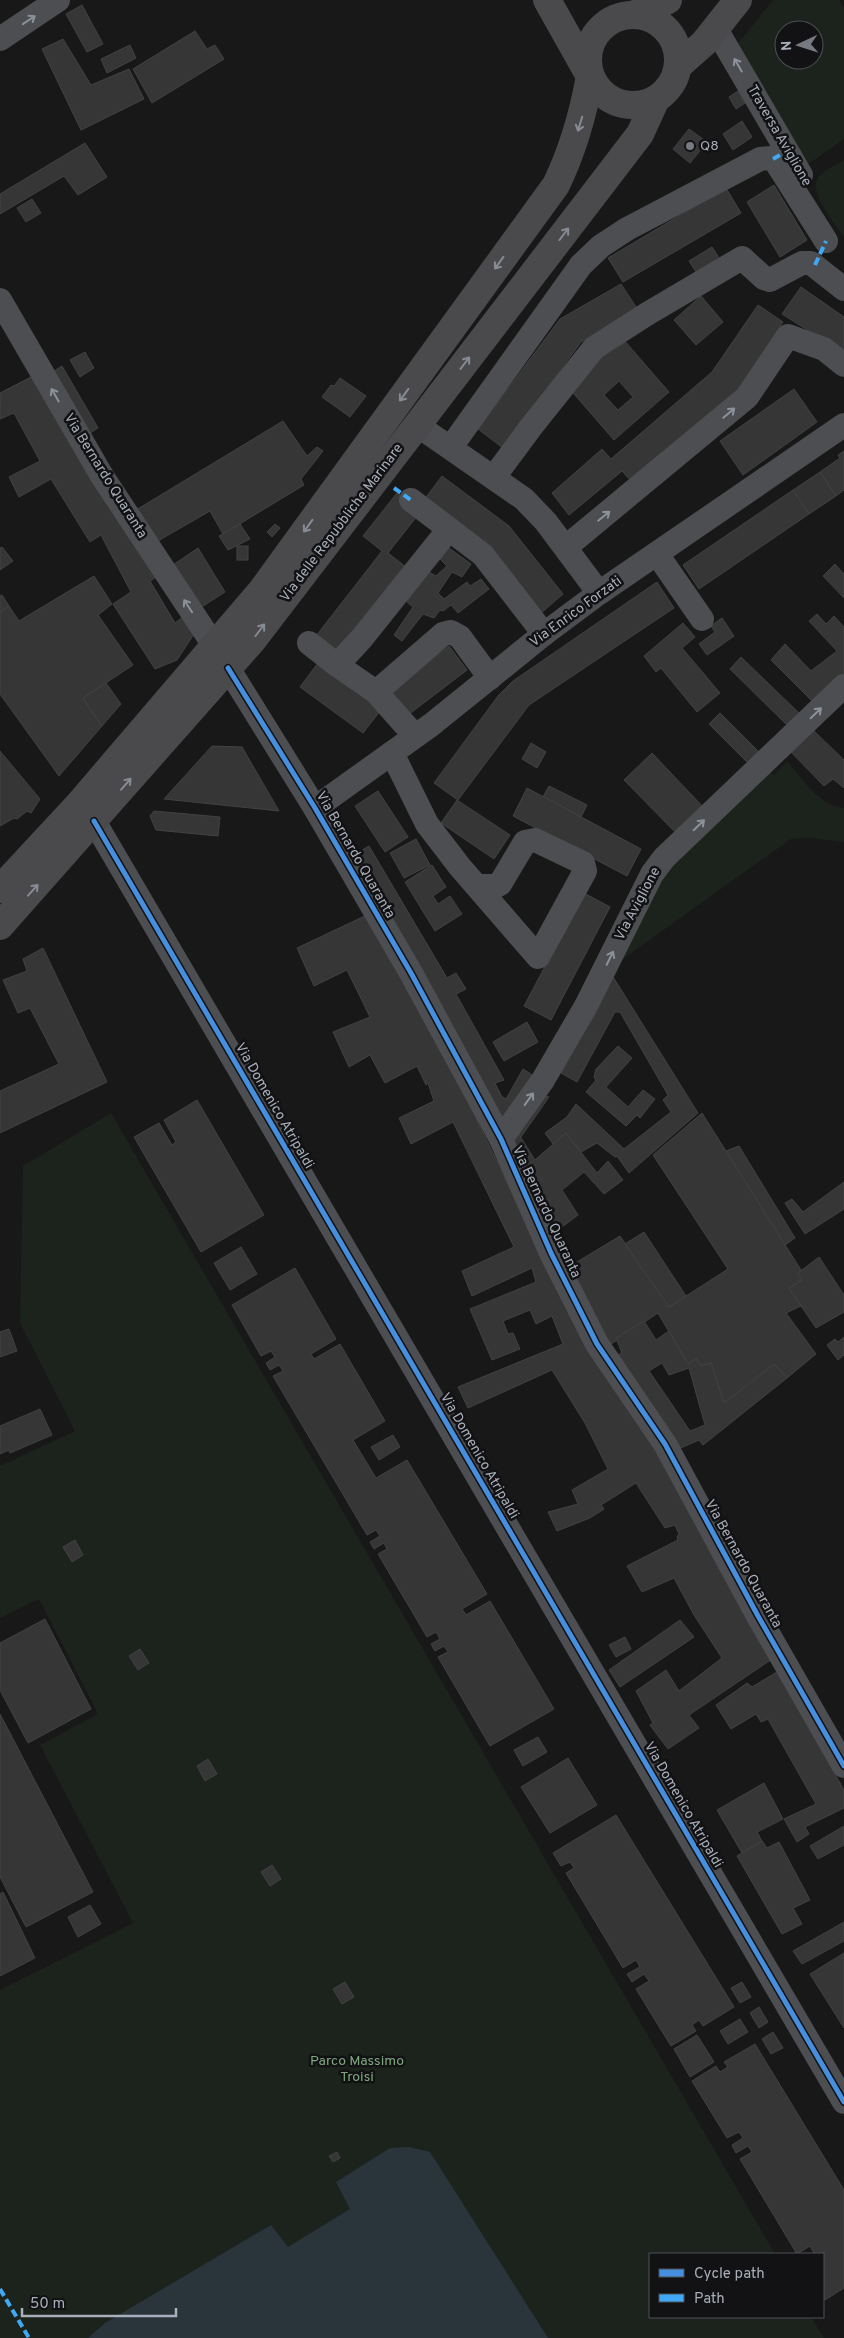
<svg xmlns="http://www.w3.org/2000/svg" width="844" height="2338" font-family="Overpass,sans-serif">
	<rect width="100%" height="100%" fill="#181818"/>
	<g fill="#1b231c" fill-rule="evenodd">
		<path d="M773 0H839L844 8V139L804 167 735 47ZM784 30H814V60H784Z"/>
		<path d="M844 160V237C835 223 805 190 820 175 827 169 837 164 844 160Z"/>
		<path d="M787 761C803 779 818 805 844 808V842L811 838 791 839 609 969 655 884 767 770 774 775Z"/>
		<path d="M111 1113 775 2254H650V2317H811L824 2338H0V1990L133 1923 40 1745 98 1714 39 1599 0 1618V1466L75 1431 20 1323 23 1166Z"/>
	</g>
	<path fill="#2a343b" d="M409 2147 430 2152 548 2338H88L105 2323 271 2225 288 2247 350 2209 336 2182 390 2148Z"/>
	<g fill="#363637" stroke="#414244" fill-rule="evenodd">
		<path d="M82 5 103 44 87 52 66 14Z"/>
		<path d="M195 31 207 49 215 45 224 59 152 103 133 69Z"/>
		<path d="M63 39 91 85 129 69 144 99 81 130 42 49Z"/>
		<path d="M130 45 136 58 107 73 101 59Z"/>
		<path d="M738 91 745 103 736 109 729 97Z"/>
		<path d="M742 121 752 137 733 150 723 134Z"/>
		<path d="M689 129 707 142 690 163 673 149Z"/>
		<path d="M85 143 107 177 78 195 64 176 0 214V194Z"/>
		<path d="M774 185 807 240 780 257 747 202Z"/>
		<path d="M726 188 741 213 623 282 608 258Z"/>
		<path d="M32 199 41 213 26 222 17 208Z"/>
		<path d="M712 247 723 264 700 278 689 261Z"/>
		<path d="M621 284 638 310 581 342 503 448 478 429 560 319Z"/>
		<path d="M801 287 844 317V353L782 314Z"/>
		<path d="M701 296 723 322 696 345 674 320Z"/>
		<path d="M758 305 783 322 735 393 632 482 622 471 569 515 552 493 602 449 611 459 712 372Z"/>
		<path d="M623 339 669 392 614 440 568 387ZM619 381 633 397 618 410 604 395Z"/>
		<path d="M85 352 94 368 80 377 70 360Z"/>
		<path d="M62 366 98 428 87 435 51 373Z"/>
		<path d="M33 376 156 577 150 581 175 623 183 617 194 634 177 660 155 669 113 604 131 592 101 535 90 542 51 479 19 497 9 477 40 461 14 413 0 419V393Z"/>
		<path d="M340 378 366 396 350 417 322 397 331 385 334 386Z"/>
		<path d="M794 389 817 422 743 475 720 441Z"/>
		<path d="M283 421 307 456 317 447 323 451 301 479 304 485 223 534 210 511 156 542 136 510Z"/>
		<path d="M844 451V490L836 496 820 472 840 458 838 455Z"/>
		<path d="M820 472 836 496 809 514 793 490Z"/>
		<path d="M442 476 509 526 563 594 540 614 424 500Z"/>
		<path d="M793 490 809 514 699 589 683 565Z"/>
		<path d="M397 493 421 511 388 553 406 567 339 654 316 636 382 551 363 536Z"/>
		<path d="M240 524 250 539 228 550 219 536Z"/>
		<path d="M275 524 280 528 272 537 267 532Z"/>
		<rect x="237" y="546" width="11" height="14"/>
		<path d="M2 547 13 561 0 570V548Z"/>
		<path d="M198 548 225 592 200 608 173 565Z"/>
		<path d="M449 548 471 564 462 577 452 572 438 593 444 599 467 582 470 586 481 579 489 589 458 613 451 605 443 611 440 610 434 618 423 614 402 641 394 635 413 607 407 602 427 571 436 576 447 566 440 559Z"/>
		<path d="M835 564 844 574V598L823 576Z"/>
		<path d="M94 576 112 604 98 615 133 665 83 698 102 726 59 776 0 694V612L9 606 19 621Z"/>
		<path d="M657 582 674 608 529 705 458 800 434 783 498 696 513 681Z"/>
		<path d="M2 595 9 606 0 612V596Z"/>
		<path d="M817 614 826 624 834 616 844 627V677L816 705 771 660 785 644 811 671 837 651 809 621Z"/>
		<path d="M722 618 734 636 707 655 699 644 715 632 711 626Z"/>
		<path d="M683 623 695 637 682 648 720 693 697 712 661 668 656 672 644 656Z"/>
		<path d="M449 646 467 670 408 715 390 692Z"/>
		<path d="M741 657 800 714 788 726 730 669Z"/>
		<path d="M318 663 381 710 363 733 300 687Z"/>
		<path d="M106 683 121 704 102 726 83 698Z"/>
		<path d="M720 713 761 754 750 765 709 724Z"/>
		<path d="M812 729 844 760V788L833 779 824 786 790 751Z"/>
		<path d="M531 743 546 752 537 768 522 759Z"/>
		<path d="M212 746 242 747 279 811 164 799Z"/>
		<path d="M0 751 40 799 31 813 27 811 17 819 14 818 0 826Z"/>
		<path d="M652 753 705 809 678 835 624 780Z"/>
		<path d="M549 786 587 805 581 817 543 797Z"/>
		<path d="M527 788 641 849 627 876 513 816Z"/>
		<path d="M378 791 408 837 385 852 355 806Z"/>
		<path d="M457 800 510 835 494 859 441 823Z"/>
		<path d="M154 811 220 817 218 836 156 830 150 816Z"/>
		<path d="M416 839 430 865 404 878 390 853Z"/>
		<path d="M369 846 447 978 456 973 466 989 456 994 504 1080 495 1083 502 1097 506 1099 523 1069 537 1078 510 1119 494 1115 351 857Z"/>
		<path d="M432 865 446 887 433 896 438 904 450 896 462 914 435 931 405 882Z"/>
		<path d="M584 893 610 907 551 1020 524 1006Z"/>
		<path d="M369 914 441 1045 551 1274 649 1437 696 1522 718 1567 772 1659 689 1715 699 1728 668 1749 650 1725 653 1723 636 1691 666 1670 679 1691 722 1658 694 1615 674 1578 642 1592 627 1566 678 1540 677 1537 679 1534 675 1525 665 1528 636 1483 601 1505 604 1509 590 1518 557 1531 548 1512 578 1504 572 1490 608 1469 585 1423 552 1370 468 1408 458 1387 563 1344 552 1316 536 1324 530 1310 503 1321 508 1334 513 1333 520 1349 492 1360 470 1309 536 1282 532 1268 472 1296 462 1271 514 1247 453 1122 411 1144 399 1118 434 1101 428 1083 426 1085 417 1066 385 1083 370 1055 349 1067 333 1032 370 1017 347 970 314 986 297 948Z"/>
		<path d="M43 948 107 1082 0 1133V1091L59 1064 30 1008 18 1013 3 980 27 971 23 959Z"/>
		<path d="M610 972 698 1113 629 1173 617 1156 615 1157 597 1143 581 1152 566 1133 553 1144 545 1133 567 1117 576 1104 624 1149 671 1112 663 1100 668 1095 620 1012H615L577 1082 561 1073Z"/>
		<path d="M527 1022 538 1042 504 1061 493 1042Z"/>
		<path d="M618 1046 632 1058 606 1087 628 1107 643 1090 655 1099 640 1118 637 1115 626 1126 586 1092 596 1080 594 1077 596 1069Z"/>
		<path d="M541 1094 549 1097 521 1137 516 1130Z"/>
		<path d="M197 1100 264 1215 201 1252 134 1137 159 1123 172 1145 176 1142 164 1120Z"/>
		<path d="M702 1113 801 1270 798 1273 802 1280 789 1288 801 1306 786 1313 816 1354 787 1378 774 1364 724 1403 711 1363 701 1366 696 1358 688 1364 658 1313 608 1346 574 1276 577 1262 620 1236 669 1307 728 1269 653 1155Z"/>
		<path d="M516 1130 535 1160 566 1133 597 1173 608 1161 623 1180 604 1194 584 1172 562 1190 578 1215 550 1236 508 1145Z"/>
		<path d="M739 1146 795 1238 785 1245 726 1151Z"/>
		<path d="M844 1182V1209L805 1234 785 1203 792 1199 803 1212Z"/>
		<path d="M644 1232 686 1296 669 1307 625 1244Z"/>
		<path d="M241 1247 257 1274 230 1290 214 1263Z"/>
		<path d="M819 1257 844 1295V1312L816 1328 789 1288 802 1280 798 1273Z"/>
		<path d="M295 1268 336 1339 311 1354 314 1359 340 1344 385 1421 353 1440 376 1478 407 1460 487 1594 462 1609 466 1615 490 1601 554 1709 490 1746 438 1657 448 1652 444 1646 435 1651 431 1644 440 1639 436 1632 427 1637 378 1554 387 1549 384 1543 374 1549 370 1542 380 1536 376 1530 367 1535 273 1376 283 1371 279 1365 270 1370 266 1363 275 1357 271 1351 261 1356 232 1305Z"/>
		<path d="M644 1321 656 1340 669 1331 688 1364 696 1358 701 1366 711 1363 724 1403 774 1364 787 1378 703 1445 699 1440 676 1450 613 1357 622 1353 616 1338ZM662 1363 669 1375 689 1368 705 1425 690 1431 649 1371Z"/>
		<path d="M9 1329 17 1351 0 1357V1332Z"/>
		<path d="M844 1337V1355L838 1360 827 1345 835 1339 838 1342Z"/>
		<path d="M40 1409 52 1435 10 1453 9 1450 0 1454V1426Z"/>
		<path d="M393 1435 400 1447 379 1460 371 1447Z"/>
		<path d="M75 1540 83 1555 72 1562 63 1547Z"/>
		<path d="M45 1619 91 1709 28 1743 0 1690V1643Z"/>
		<path d="M680 1620 694 1637 620 1687 609 1670Z"/>
		<path d="M625 1637 631 1649 616 1657 609 1645Z"/>
		<path d="M140 1649 149 1663 138 1670 129 1656Z"/>
		<path d="M777 1672 844 1790V1808L805 1827 809 1834 797 1842 784 1819 816 1804 768 1719 761 1722 756 1714 731 1729 716 1705 747 1683 752 1687Z"/>
		<path d="M0 1714 93 1892 26 1927 0 1877Z"/>
		<path d="M538 1737 547 1752 523 1766 514 1750Z"/>
		<path d="M568 1758 597 1805 550 1833 521 1787Z"/>
		<path d="M208 1759 217 1774 205 1781 197 1766Z"/>
		<path d="M764 1783 783 1819 757 1832 762 1841 742 1853 717 1810Z"/>
		<path d="M616 1815 734 2007 703 2026 699 2020 692 2025 696 2031 671 2046 636 1989 649 1981 644 1974 632 1982 627 1974 640 1967 636 1960 623 1968 566 1873 574 1868 570 1862 561 1866 553 1853Z"/>
		<path d="M844 1826V1845L818 1859 810 1846Z"/>
		<path d="M762 1841 767 1848 779 1842 810 1900 793 1908 802 1924 782 1934 737 1856Z"/>
		<path d="M272 1865 281 1879 270 1886 261 1872Z"/>
		<path d="M3 1892 35 1958 0 1976V1894Z"/>
		<path d="M90 1905 101 1924 78 1937 68 1917Z"/>
		<path d="M844 1922V1941L802 1964 793 1951Z"/>
		<path d="M844 1953V2028L810 1974Z"/>
		<path d="M345 1982 354 1997 342 2004 333 1989Z"/>
		<path d="M742 1982 751 1997 740 2003 731 1988Z"/>
		<path d="M759 2007 768 2022 759 2028 750 2013Z"/>
		<path d="M740 2019 748 2032 728 2044 720 2031Z"/>
		<path d="M773 2032 783 2048 771 2054 762 2039Z"/>
		<path d="M697 2035 714 2062 690 2077 674 2049Z"/>
		<path d="M755 2044 844 2190V2288L825 2300 823 2296V2254H811L814 2253 810 2246 797 2254 740 2159 752 2152 748 2146 736 2153 732 2145 743 2138 739 2132 727 2138 692 2081 716 2066 720 2072 728 2067 724 2062Z"/>
		<path d="M337 2152 340 2158 333 2162 329 2156Z"/>
	</g>
	<g fill="none" stroke-linecap="round" stroke-linejoin="round">
		<g stroke="#4c4e51" stroke-width="24">
			<path d="M716 29 801 175"/>
			<path d="M0 39 58 0"/>
			<path d="M0 300 102 476 215 647"/>
			<path d="M417 425 524 499 546 522 599 593"/>
			<path d="M451 447 581 265 601 246 627 229 760 159 771 158 776 162 826 241"/>
			<path d="M494 477 531 427 594 348 647 314 742 258 764 278 770 280 802 263H811L844 289"/>
			<path d="M411 500 483 555 544 634"/>
			<path d="M566 547 747 397 788 336 824 349 844 365"/>
			<path d="M657 554 702 619"/>
			<path d="M309 643 337 665 362 638 449 529"/>
			<path d="M337 665 376 692 415 736"/>
			<path d="M228 668 315 808 411 973 501 1139 551 1253 597 1344 665 1444 758 1616 844 1766"/>
			<path d="M376 692 443 634 451 632 460 637 490 678"/>
			<path d="M392 753 427 824 460 867 538 957 585 871 583 863 535 840 525 842 500 884 496 886H477"/>
			<path d="M315 808 431 725 544 634 599 593 844 425"/>
			<path d="M94 821 844 2102"/>
			<path d="M501 1139 543 1080 586 1006 652 874 664 858 844 686"/>
		</g>
		<g stroke="#4a4a4d" stroke-width="28">
			<path d="M547 0 588 73"/>
			<path d="M635 14 668 0"/>
			<circle cx="633" cy="60" r="45"/>
			<path d="M678 66 704 43 738 0"/>
			<path d="M0 889 79 804 262 590 556 185C573 150 583 115 590 76"/>
			<path d="M0 926 252 641 640 134 656 99"/>
		</g>
		<g stroke="#3fa9f5" stroke-width="4" stroke-dasharray="8 4" stroke-linecap="butt">
			<path d="M773 159 787 151"/>
			<path d="M815 265 826 241"/>
			<path d="M394 488 411 500"/>
			<path d="M0 2289 29 2338"/>
		</g>
		<defs>
			<g id="cycleway">
				<path d="M228 668 315 808 411 973 501 1139 551 1253 597 1344 665 1444 758 1616 844 1766"/>
				<path d="M94 821 844 2102"/>
			</g>
		</defs>
		<use href="#cycleway" stroke="#121214" stroke-width="8"/>
		<use href="#cycleway" stroke="#468fdf" stroke-width="5"/>
	</g>
	<defs><path id="oneway-shaft" d="M-6 0H5M1.5-3L5.5 0L1.5 3" fill="none" stroke-width="1.6" stroke-linecap="round" stroke-linejoin="round" transform="scale(1.25)"/></defs>
	<g stroke="#8c929a">
		<use href="#oneway-shaft" transform="translate(29 20) rotate(-34)"/>
		<use href="#oneway-shaft" transform="translate(738 65) rotate(-120)"/>
		<use href="#oneway-shaft" transform="translate(55 395) rotate(-120)"/>
		<use href="#oneway-shaft" transform="translate(729 413) rotate(-40)"/>
		<use href="#oneway-shaft" transform="translate(604 516) rotate(-39)"/>
		<use href="#oneway-shaft" transform="translate(188 606) rotate(-123)"/>
		<use href="#oneway-shaft" transform="translate(816 713) rotate(-44)"/>
		<use href="#oneway-shaft" transform="translate(699 825) rotate(-44)"/>
		<use href="#oneway-shaft" transform="translate(610 958) rotate(-64)"/>
		<use href="#oneway-shaft" transform="translate(529 1099) rotate(-54)"/>
	</g>
	<g stroke="#878c94">
		<use href="#oneway-shaft" transform="translate(580 124) rotate(107)"/>
		<use href="#oneway-shaft" transform="translate(564 234) rotate(-53)"/>
		<use href="#oneway-shaft" transform="translate(499 263) rotate(126)"/>
		<use href="#oneway-shaft" transform="translate(465 363) rotate(-53)"/>
		<use href="#oneway-shaft" transform="translate(404 395) rotate(126)"/>
		<use href="#oneway-shaft" transform="translate(308 526) rotate(126)"/>
		<use href="#oneway-shaft" transform="translate(260 630) rotate(-53)"/>
		<use href="#oneway-shaft" transform="translate(126 784) rotate(-49)"/>
		<use href="#oneway-shaft" transform="translate(33 890) rotate(-48)"/>
	</g>
	<circle fill="#767a81" stroke="#121214" stroke-width="2" cx="690" cy="146" r="5"/>
	<g text-anchor="middle" dominant-baseline="central" stroke-width="5" stroke-linejoin="round" paint-order="stroke">
		<g font-size="14" fill="#a8afba" stroke="#121214">
			<text transform="translate(779 136) rotate(60)">Traversa Aviglione</text>
			<text transform="translate(105 476) rotate(58)">Via Bernardo Quaranta</text>
			<text transform="translate(342 523) rotate(-53)">Via delle Repubbliche Marinare</text>
			<text transform="translate(576 612) rotate(-36)">Via Enrico Forzati</text>
			<text transform="translate(355 855) rotate(60)">Via Bernardo Quaranta</text>
			<text transform="translate(638 904) rotate(-62)">Via Aviglione</text>
			<text transform="translate(274 1106) rotate(60)">Via Domenico Atripaldi</text>
			<text transform="translate(546 1212) rotate(65)">Via Bernardo Quaranta</text>
			<text transform="translate(479 1456) rotate(60)">Via Domenico Atripaldi</text>
			<text transform="translate(743 1564) rotate(61)">Via Bernardo Quaranta</text>
			<text transform="translate(683 1805) rotate(60)">Via Domenico Atripaldi</text>
		</g>
		<g font-size="14" fill="#a8afba" stroke="#121214" text-anchor="start">
			<text x="700" y="146">Q8</text>
		</g>
		<g font-size="14" fill="#7ea77e" stroke="#121214">
			<text x="357" y="2061">Parco Massimo<tspan x="357" dy="16">Troisi</tspan></text>
		</g>
	</g>
	<rect x="649" y="2253" width="175" height="65" fill="#121214" stroke="#4e5156"/>
	<rect x="659" y="2269" width="25" height="8" fill="#468fdf" stroke="#4e5156"/>
	<text x="694" y="2278" font-size="15" fill="#a8afba">Cycle path</text>
	<rect x="659" y="2294" width="25" height="8" fill="#3fa9f5" stroke="#4e5156"/>
	<text x="694" y="2303" font-size="15" fill="#a8afba">Path</text>
	<g transform="translate(799 45) rotate(266)"><circle r="24" fill="#121214" stroke="#4e5156"/>
	<path d="M0-4L9 19L0 12L-9 19Z" fill="#767a81"/>
	<text y="-8" font-size="14" font-weight="bold" text-anchor="middle" fill="#a8afba">N</text>
	</g>
	<path d="M22 2308v8h154v-8" fill="none" stroke="#a8afba" stroke-width="2.5"/>
	<text x="30" y="2308" font-size="15" fill="#a8afba" stroke="#121214" stroke-width="4" paint-order="stroke">50 m</text>
</svg>
